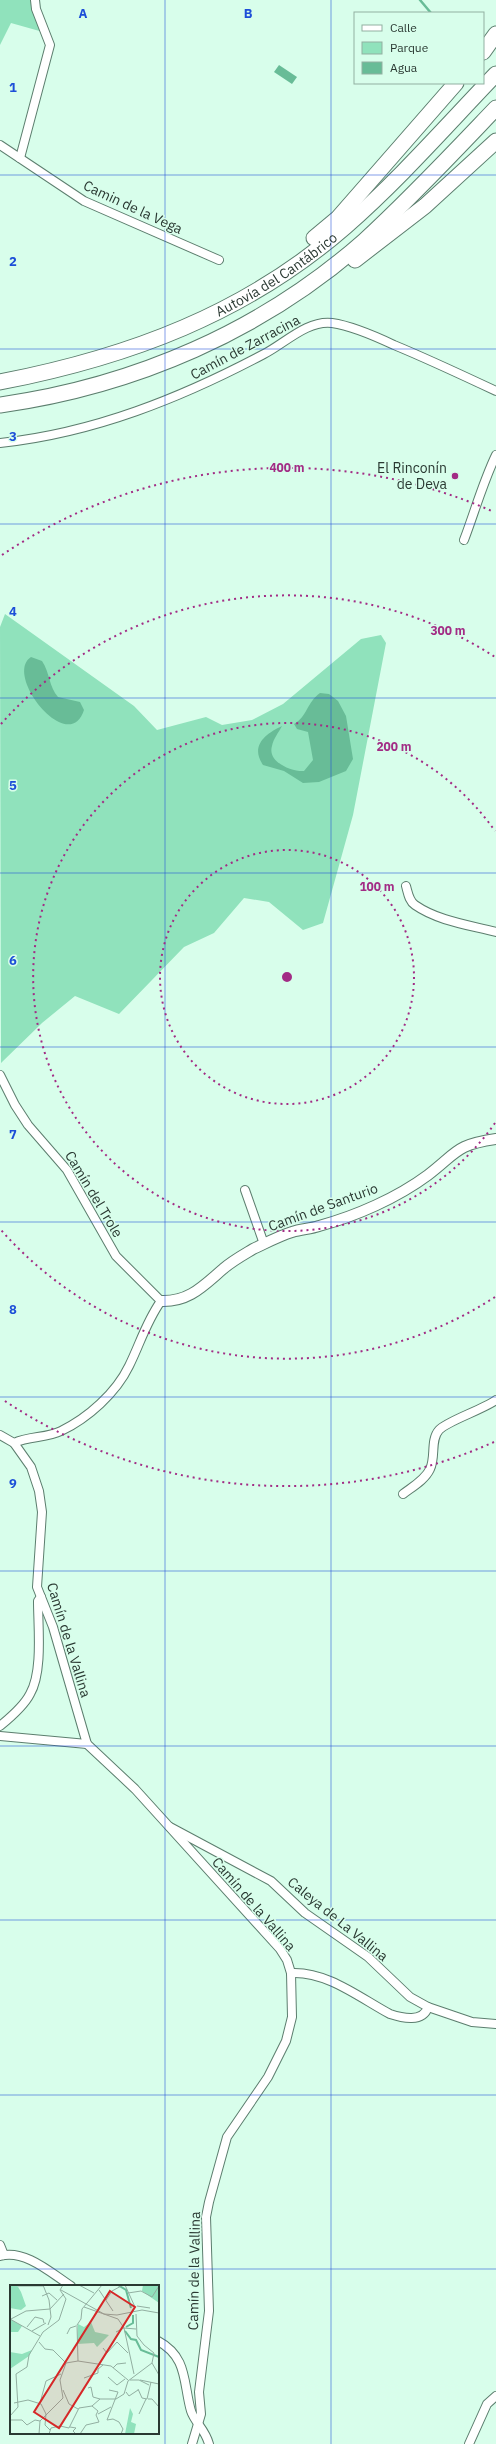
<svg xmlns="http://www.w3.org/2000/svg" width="496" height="2444" font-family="'IBM Plex Sans',sans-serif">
	<rect width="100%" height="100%" fill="#d8feeb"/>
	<g fill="#90e2bc">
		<path d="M0 0H31V7L43 32 11 23 0 45Z"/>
		<path d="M5 614 134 706 157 730 206 717 222 725 252 720 283 704 361 639 381 635 386 643 353 815 323 923 303 930 269 902 244 898 214 933 184 947 119 1014 75 996 42 1023 1 1063 0 627Z"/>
	</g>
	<g fill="#68bc97">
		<path d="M279 65 297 77 292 84 274 72Z"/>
		<path d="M31 657 42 661C50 673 49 687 58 697L80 702 84 710C69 757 3 675 31 657Z"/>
		<path d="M320 693 329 694 338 701 346 716 353 759 346 771 319 782 303 783 284 771 263 765C250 746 265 734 282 726 279 732 273 739 272 746 267 762 292 772 304 771L313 760 308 732 297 729 294 724C307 717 307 702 320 693Z"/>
	</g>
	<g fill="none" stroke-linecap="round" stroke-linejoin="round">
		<path stroke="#68bc97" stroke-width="2.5" d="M420 0 431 13"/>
		<defs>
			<g id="minor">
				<path d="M0 145 84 201 219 260"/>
				<path d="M20 158 50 45 36 9 35 0"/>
				<path d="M0 443C94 433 181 398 264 354 284 344 307 320 332 323 353 326 375 336 394 345 428 359 462 375 496 391"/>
				<path d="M464 540C475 511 483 482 496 455"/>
				<path d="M406 886C408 893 409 901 415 905 438 921 469 925 496 932"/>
				<path d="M0 1075 15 1105 28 1125 67 1170 116 1256 161 1301C146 1322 140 1344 129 1366 116 1393 88 1418 61 1431 47 1438 29 1436 14 1443L0 1435"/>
				<path d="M245 1190 264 1244"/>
				<path d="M14 1443 31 1467 39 1491 42 1512 37 1587 53 1627 87 1744 135 1789 280 1949 287 1960 291 1973 292 2017 286 2041 268 2077 227 2137 209 2202 206 2217 209 2311 199 2392 201 2414 192 2444"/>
				<path d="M403 1494C412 1487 425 1480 430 1469 436 1457 430 1440 439 1430 447 1421 482 1410 496 1400"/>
				<path d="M0 1726C11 1717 24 1706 30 1694 43 1672 38 1627 38 1601L41 1597"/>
				<path d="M0 1736 87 1744"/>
				<path d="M170 1827 271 1881 305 1913 368 1957 410 1997 428 2007 472 2022 496 2024"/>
				<path d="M291 1973C327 1971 360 1998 390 2014 402 2018 423 2023 428 2007"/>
				<path d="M0 2245 4 2255"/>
				<path d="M0 2256C25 2249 51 2273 71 2286"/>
				<path d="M158 2341C188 2357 183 2383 191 2411 195 2423 205 2429 209 2444"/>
				<path d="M469 2444 487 2404 496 2396"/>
			</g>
			<path id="tertiary" d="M161 1301C189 1302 203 1286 223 1269 232 1261 243 1255 253 1249 266 1243 279 1236 292 1232 301 1229 310 1229 319 1226 356 1216 397 1198 428 1175 458 1152 455 1145 496 1139"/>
			<g id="motorway">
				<path d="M483 52 496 34"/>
				<path d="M314 238 338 218 456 83"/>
				<path d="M355 260 425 206 496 141"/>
				<path id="s1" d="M0 382C129 357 245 314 345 227 399 180 447 125 496 74"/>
				<path d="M0 405C135 386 262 331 364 241 410 199 453 153 496 108"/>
			</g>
		</defs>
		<use href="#minor" stroke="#5c7e6e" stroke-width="10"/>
		<use href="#tertiary" stroke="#5c7e6e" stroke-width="12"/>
		<use href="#motorway" stroke="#5c7e6e" stroke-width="17"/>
		<use href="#minor" stroke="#fff" stroke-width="8"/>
		<use href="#tertiary" stroke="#fff" stroke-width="10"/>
		<use href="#motorway" stroke="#fff" stroke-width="15"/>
	</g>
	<path fill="none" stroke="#1d4ed8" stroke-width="1" stroke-opacity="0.55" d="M165 0V2444M331 0V2444M0 175H496M0 349H496M0 524H496M0 698H496M0 873H496M0 1047H496M0 1222H496M0 1397H496M0 1571H496M0 1746H496M0 1920H496M0 2095H496M0 2269H496"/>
	<g fill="none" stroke="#a22c85" stroke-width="2" stroke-dasharray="2 4">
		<circle cx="287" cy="977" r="127"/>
		<path d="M495 1123A254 254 0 1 1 495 831"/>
		<path d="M495 1297A382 382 0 0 1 1 1230M1 724A382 382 0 0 1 495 657"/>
		<path d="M494 1442A509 509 0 0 1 2 1399M2 555A509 509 0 0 1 494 512"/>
	</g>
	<circle fill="#a22c85" stroke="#d8feeb" stroke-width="1.5" cx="455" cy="476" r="4"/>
	<g text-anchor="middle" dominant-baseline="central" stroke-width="3" stroke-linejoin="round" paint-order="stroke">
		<g font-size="14" fill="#2a3932" stroke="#d8feeb">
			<text transform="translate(133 207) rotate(25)">Camin de la Vega</text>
			<text stroke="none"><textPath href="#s1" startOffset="299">Autovía del Cantábrico</textPath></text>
			<text transform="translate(245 347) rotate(-28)">Camín de Zarracina</text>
			<text transform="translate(94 1194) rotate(59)">Camín del Trole</text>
			<text transform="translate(323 1207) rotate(-20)">Camín de Santurio</text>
			<text transform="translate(69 1640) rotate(73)">Camín de la Vallina</text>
			<text transform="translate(254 1904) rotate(49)">Camín de la Vallina</text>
			<text transform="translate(338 1919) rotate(39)">Caleya de La Vallina</text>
			<text transform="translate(194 2271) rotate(-89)">Camín de la Vallina</text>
		</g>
		<g font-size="14" fill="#2a3932" stroke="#d8feeb" text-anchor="end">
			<text x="447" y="468">El Rinconín<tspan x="447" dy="16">de Deva</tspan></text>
		</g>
	</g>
	<g transform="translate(10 2285)">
		<rect width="149" height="149" fill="#d8feeb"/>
		<path d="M0 0H7L11 7 16 21 11 25 0 23ZM133 0H149V18L132 6ZM0 34 12 41 8 47H0ZM81 37 85 47 99 50 87 62 84 58 67 59 68 39 74 42ZM22 65 19 71 0 84V67L12 69ZM120 123 123 129 121 137 126 139 124 149H115Z" fill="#90e2bc"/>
		<path fill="none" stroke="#68bc97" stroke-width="2" d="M108 0 116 5 121 23M116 42 123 38V30M115 46 121 54 126 55 131 65 149 72"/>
		<path fill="none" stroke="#92afa1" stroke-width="1" d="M33 0 39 15 41 32 38 40M69 0 84 8M115 0 125 22M8 1H34M51 5 94 29 107 30 132 25 149 28M89 5 103 26M118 8 131 6 142 12 149 1M32 11 39 8 47 15M96 15 102 6 113 0M127 21 140 23M74 22 108 34 114 43 124 89M0 34 30 51M1 34 16 26 40 24 54 9M17 42 25 32 33 34 34 38M22 46 36 38M106 47 114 43 126 44M57 49 60 43 66 41M29 57 35 64 43 65 56 78 68 76M93 63 97 68 107 57 118 68M68 76 67 40 71 34 72 24 92 0M68 76 101 81 118 95M142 78 149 90M103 83 107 79 116 78M98 92 107 100 115 94M74 93 88 88V84L93 80M120 95H129L139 100M130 95 149 99M78 103 81 102 83 112 90 114M128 104 132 113 137 114 141 97M53 105 59 119 68 124M99 105 108 107 97 135 103 134 109 137 113 144 111 149M116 107 119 111 128 105M138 114H142L149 122M4 118 18 115 31 119 36 129 35 140 40 145M30 118 36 96 51 89M88 129 101 122M129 129 136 114M0 131 8 122 6 89 17 82 19 70 33 47 49 35 56 14 50 5 53 0M0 135H12L17 140 25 135 30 136M30 136 53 113 50 95 56 78M60 142 66 143 63 146 66 149M29 149 30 136M39 149 41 143 50 141 59 143 69 123 82 121 90 114H106L114 109 118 96 142 78 144 68 134 60 127 51 126 29M70 149 76 140 89 137 86 130 88 126 82 121"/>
		<path fill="#d62828" fill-opacity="0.15" stroke="#d62828" stroke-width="2" d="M100 6 125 22 49 143 24 127Z"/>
		<rect width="149" height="149" fill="none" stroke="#2a3932" stroke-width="2"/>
	</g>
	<g font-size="13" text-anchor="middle" font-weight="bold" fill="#1d4ed8" stroke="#d8feeb" stroke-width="3" stroke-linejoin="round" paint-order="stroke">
		<text x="83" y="18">A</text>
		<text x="248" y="18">B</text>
		<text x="13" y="92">1</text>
		<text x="13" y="266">2</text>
		<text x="13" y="441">3</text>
		<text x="13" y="616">4</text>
		<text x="13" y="790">5</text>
		<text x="13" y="965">6</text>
		<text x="13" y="1139">7</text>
		<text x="13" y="1314">8</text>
		<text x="13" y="1488">9</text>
	</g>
	<circle cx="287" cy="977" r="6" fill="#a22c85" stroke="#d8feeb" stroke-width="2"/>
	<g font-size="12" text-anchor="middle" font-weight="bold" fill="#a22c85" stroke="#d8feeb" stroke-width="3" stroke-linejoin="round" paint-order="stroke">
		<text x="287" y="472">400 m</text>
		<text x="448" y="635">300 m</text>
		<text x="394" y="751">200 m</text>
		<text x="377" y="891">100 m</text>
	</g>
	<rect x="354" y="12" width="130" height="72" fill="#d8feeb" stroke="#92afa1"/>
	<rect x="362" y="25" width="20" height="6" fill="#ffffff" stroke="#92afa1"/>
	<text x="390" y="32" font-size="12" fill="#2a3932">Calle</text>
	<rect x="362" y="42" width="20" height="12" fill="#90e2bc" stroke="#92afa1"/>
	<text x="390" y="52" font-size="12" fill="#2a3932">Parque</text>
	<rect x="362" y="62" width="20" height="12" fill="#68bc97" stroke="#92afa1"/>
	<text x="390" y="72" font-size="12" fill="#2a3932">Agua</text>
</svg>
